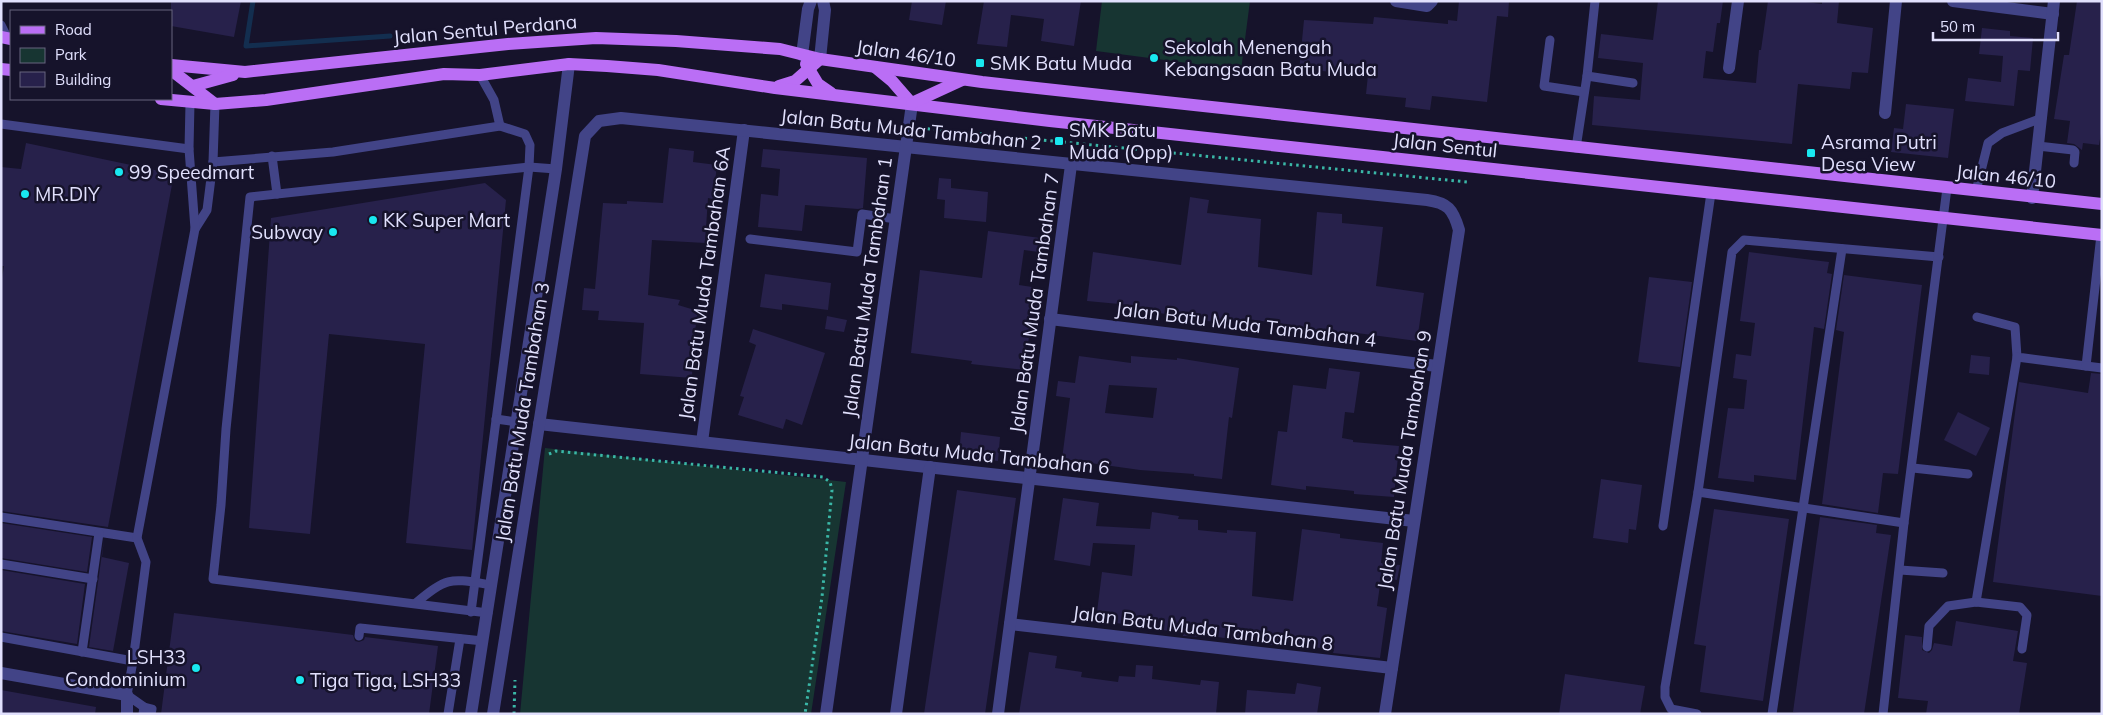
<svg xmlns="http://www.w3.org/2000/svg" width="2103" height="715" font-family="Mulish,sans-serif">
	<rect width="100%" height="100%" fill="#16132b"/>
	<g fill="#173532">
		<path d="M1102 1H1250L1241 70 1096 51Z"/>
		<path d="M545 448 846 482 811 714H520Z"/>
	</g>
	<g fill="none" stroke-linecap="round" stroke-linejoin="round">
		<path stroke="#132e4f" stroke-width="5" d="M253 1 246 46 390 36"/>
	</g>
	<g fill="#27214b" fill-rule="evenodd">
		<path d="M171 1H241L234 37 171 26Z"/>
		<path d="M912 1H946L942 25 909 20Z"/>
		<path d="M984 1H1081L1074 46 1041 41 1044 19 1011 15 1007 47 977 44Z"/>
		<path d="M1459 1H1509L1508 17 1497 16 1487 102 1432 96 1430 110 1405 107 1406 98 1366 94 1368 75 1322 71V73L1299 71 1304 20 1373 24 1374 17 1448 24V20L1457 21Z"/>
		<path d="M1658 1H1723L1720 23H1717L1713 52 1706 51 1703 78 1756 83 1759 50H1761L1768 1H1798L1822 4V1H1839L1837 23 1873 28 1868 73 1852 72 1850 89 1798 84 1792 144 1592 125 1594 96 1640 100 1643 63 1598 58 1601 34 1653 40Z"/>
		<path d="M2077 1H2102V127L2099 145 2083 143 2082 150 2074 144 2067 143 2070 121 2054 119 2064 55H2069Z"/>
		<path d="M1982 28 2010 31V36L2033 38 2030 71 2018 70 2014 106 1965 101 1968 78 2001 82 2003 56 1979 54Z"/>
		<path d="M1906 104 1954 109 1948 158 1891 152 1894 128 1903 129Z"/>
		<path d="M26 143 174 174 108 527 1 511V284L4 266H1V167L21 169Z"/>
		<path d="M669 148 694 151 693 162 717 165 713 199 708 198 705 243 652 240 648 295 680 300 678 305 698 311 693 344 692 378 640 374 644 323 598 320 599 311 582 310 584 288 595 289 603 203 627 204V201L663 203Z"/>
		<path d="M763 149 867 158 863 208 858 209 805 205 802 231 758 227 761 194 778 196 780 169 761 167Z"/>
		<path d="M939 178 951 179V188L988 192 986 222 944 218 945 200 937 199Z"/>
		<path d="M485 183 506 200 472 550 406 543 425 344 329 334 310 534 249 528 271 218Z"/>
		<path d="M1190 197 1209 200 1207 213 1261 219 1258 267 1312 275 1317 212 1342 214V223L1383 227 1376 286 1424 293 1417 341 1357 333V334L1295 328V326L1248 319 1247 325 1207 321 1130 308V305L1087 301 1093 252 1181 265Z"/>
		<path d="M988 231 1048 239 1046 253 1024 250 1019 285 1039 288 1035 320H1031L1025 370 971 364 972 361 911 353 920 270 982 278Z"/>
		<path d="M1749 252 1829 262 1827 273 1832 274 1824 329 1814 327 1796 480 1754 475V482L1718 478 1728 408 1744 409 1747 380 1733 378 1736 354 1751 356 1755 323 1740 321Z"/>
		<path d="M765 274 831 283 828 310 782 304V310L760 307Z"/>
		<path d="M1844 275 1922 285 1898 474 1883 473 1878 513 1822 504 1844 332 1836 330Z"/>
		<path d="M1649 277 1692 282 1680 367 1638 362Z"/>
		<path d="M827 316 847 320 844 332 825 329Z"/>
		<path d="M753 329 825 353 802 425 786 419 783 429 738 415 744 397 740 396 756 345 749 342Z"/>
		<path d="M1971 355 1990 357 1989 375 1969 373Z"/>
		<path d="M1079 356 1131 363V356L1177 360V358L1239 368 1232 418 1229 417 1222 479 1194 476V474L1140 470 1062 459 1070 398 1056 396 1058 381 1075 383ZM1109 385 1157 388 1153 418 1105 413Z"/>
		<path d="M1329 368 1360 372 1354 413 1345 412 1342 438 1353 440V442L1399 446 1394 497 1354 494V491L1306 486V490L1271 485 1278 431 1287 432 1293 385 1326 389Z"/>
		<path d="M2091 373 2102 374V596L1993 582 2019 382 2088 393Z"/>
		<path d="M1958 412 1990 428 1976 456 1944 440Z"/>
		<path d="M961 432 1000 437 998 461 959 456Z"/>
		<path d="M1601 479 1642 485 1636 530 1629 529 1628 543 1593 538Z"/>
		<path d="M957 490 1016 498 985 714H924Z"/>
		<path d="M1063 498 1099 503 1096 526 1150 529 1152 512 1179 516 1178 519 1198 520V530L1227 533V530L1256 532 1252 596 1293 601 1302 529 1340 534V538L1383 543 1381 563 1400 565 1397 580 1381 578 1377 606 1387 608 1380 658 1333 653 1334 650 1279 642V646L1204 635V637L1183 636V633L1096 620 1102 572 1132 576 1135 545 1093 543 1090 566 1054 560Z"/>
		<path d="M1714 509 1789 519 1763 701 1700 692 1706 646 1694 644Z"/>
		<path d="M1820 517 1877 525 1876 533 1891 535 1864 714H1806L1793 712Z"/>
		<path d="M1 523 92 537 87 572 1 558Z"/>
		<path d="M104 539 102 557 129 563 113 651 89 647Z"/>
		<path d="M1 570 85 584 77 644 1 631Z"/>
		<path d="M174 613 353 635 355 641 359 642 364 640 365 637 438 646 429 714H161Z"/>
		<path d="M1956 621 2018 631 2013 661 2027 663 2019 714H1926L1928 701 1898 698 1905 635 1922 637V650L1929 653 1932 650 1934 643 1952 646Z"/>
		<path d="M1029 652 1057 656 1055 668 1082 672 1081 677 1118 682 1119 676 1135 677 1136 665 1153 666 1152 679 1200 685 1201 680 1219 682 1216 714H1019Z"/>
		<path d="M1565 674 1645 686 1640 714H1559Z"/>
		<path d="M1297 683 1321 687 1317 714H1245L1247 690 1295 694Z"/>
		<path d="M1 690 96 707 95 714H1Z"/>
	</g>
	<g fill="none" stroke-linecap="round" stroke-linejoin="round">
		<g stroke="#3ab7a7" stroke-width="3" stroke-dasharray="2.5 4" stroke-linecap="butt">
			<path d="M921 128 1467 182"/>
			<path d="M549 454 556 451 823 477 830 482 832 490 822 597 805 714"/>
			<path d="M514 714 515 680"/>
		</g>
		<g stroke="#424487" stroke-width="9">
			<path d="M1 25 8 39"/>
			<path d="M1550 40 1544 86 1584 92"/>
			<path d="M480 75 494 100 500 126"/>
			<path d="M1587 76 1595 1"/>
			<path d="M1 124 189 149"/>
			<path d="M2038 146 2073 150 2075 152 2074 163"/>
			<path d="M1576 148 1587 76 1633 83"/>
			<path d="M272 156 277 194"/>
			<path d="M213 162 333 152 500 126 525 134 530 145 529 167 471 612"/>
			<path d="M1976 191 1988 143 2002 133 2042 118"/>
			<path d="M195 229 207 210 213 162 215 104"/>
			<path d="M750 239 857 252 862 214 896 219"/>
			<path d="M1977 317 2015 327 2017 357 2086 366 2101 235"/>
			<path d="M2086 366 2102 368"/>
			<path d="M496 419 517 422"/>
			<path d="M1913 468 1968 474"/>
			<path d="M1698 492 1904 523"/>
			<path d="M1 517 137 538"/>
			<path d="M1663 526 1711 193"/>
			<path d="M1 564 93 579"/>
			<path d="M1900 570 1943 573"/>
			<path d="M1976 602 2017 357"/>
			<path d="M416 603C448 575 452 579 492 585"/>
			<path d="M488 613 213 579 221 505 226 429 250 197 529 167 556 169"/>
			<path d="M359 636 360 628 483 641"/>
			<path d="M1 637 133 661 146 562 137 538 195 229 189 149 190 103"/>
			<path d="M1927 647 1929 626 1948 606 1976 602 2020 607 2027 615 2022 649"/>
			<path d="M82 652 99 533"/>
			<path d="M133 661 127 695 144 707 143 714"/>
			<path d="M144 707 152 709 151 714"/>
			<path d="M448 714 460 639"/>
			<path d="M1697 714 1671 709 1665 697V687L1698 492 1732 252 1744 240 1939 257"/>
			<path d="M1772 714 1842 249"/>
			<path d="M1883 714 1904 523 1947 188"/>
		</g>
		<g stroke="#424487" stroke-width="12">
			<path d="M1396 1 1427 6 1432 1"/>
			<path d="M1953 1 2053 14"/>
			<path d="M802 55 808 9 811 1"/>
			<path d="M820 59 825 10 823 1"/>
			<path d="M1729 68 1738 1"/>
			<path d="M1885 113 1896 1"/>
			<path d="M2032 198 2054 1"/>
			<path d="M1050 319 1437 366"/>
			<path d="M539 424 1414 521"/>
			<path d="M702 442 744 130"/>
			<path d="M1010 624 1392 668"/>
			<path d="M1 673 127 695V714"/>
			<path d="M471 714 556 169 569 64"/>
			<path d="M493 714 585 136 599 121 621 118 1427 200C1448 203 1453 209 1459 230L1385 714"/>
			<path d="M826 714 912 104"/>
			<path d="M896 714 930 467"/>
			<path d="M998 714 1071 165"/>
		</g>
		<g stroke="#ba6ef5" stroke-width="12">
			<path d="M1 37 11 39"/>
			<path d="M806 64 818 84 831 93"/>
			<path d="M171 65 245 72 508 44 596 38 676 41 780 49 820 59 982 82 2102 204"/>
			<path d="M875 67 892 81 912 104"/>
			<path d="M1 69 11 70"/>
			<path d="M171 70 215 104"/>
			<path d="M193 86 233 75"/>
			<path d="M779 86 795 81 820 59"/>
			<path d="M161 99 215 104 266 100 444 74 480 75 569 64 607 66 658 70 775 88 1050 121 2102 235"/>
			<path d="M912 103 962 80"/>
		</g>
	</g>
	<g fill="#19e8f0" stroke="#16132b" stroke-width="2">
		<circle cx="1154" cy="58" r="5"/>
		<rect x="975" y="58" width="10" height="10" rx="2.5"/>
		<rect x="1054" y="136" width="10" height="10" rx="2.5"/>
		<rect x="1806" y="148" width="10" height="10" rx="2.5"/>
		<circle cx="119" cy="172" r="5"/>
		<circle cx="25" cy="194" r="5"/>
		<circle cx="373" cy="220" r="5"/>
		<circle cx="333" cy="232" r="5"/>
		<circle cx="196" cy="668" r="5"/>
		<circle cx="300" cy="680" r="5"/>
	</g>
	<g text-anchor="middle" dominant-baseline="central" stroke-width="5" stroke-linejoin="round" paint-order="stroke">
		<g font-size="19" fill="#e1e0fd" stroke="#16132b">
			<text transform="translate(485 29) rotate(-5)">Jalan Sentul Perdana</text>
			<text transform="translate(906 53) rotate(8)">Jalan 46/10</text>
			<text transform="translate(911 129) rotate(6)">Jalan Batu Muda Tambahan 2</text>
			<text transform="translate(1445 145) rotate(6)">Jalan Sentul</text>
			<text transform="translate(2006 176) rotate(6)">Jalan 46/10</text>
			<text transform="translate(704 283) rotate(-82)">Jalan Batu Muda Tambahan 6A</text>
			<text transform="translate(867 287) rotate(-82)">Jalan Batu Muda Tambahan 1</text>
			<text transform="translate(1034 303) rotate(-82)">Jalan Batu Muda Tambahan 7</text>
			<text transform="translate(1246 324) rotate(7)">Jalan Batu Muda Tambahan 4</text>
			<text transform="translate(522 412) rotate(-81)">Jalan Batu Muda Tambahan 3</text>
			<text transform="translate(979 454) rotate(6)">Jalan Batu Muda Tambahan 6</text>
			<text transform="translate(1404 460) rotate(-81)">Jalan Batu Muda Tambahan 9</text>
			<text transform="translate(1203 628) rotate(7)">Jalan Batu Muda Tambahan 8</text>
		</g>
		<g font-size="19" fill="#e1e0fd" stroke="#16132b" text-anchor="start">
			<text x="1164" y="47">Sekolah Menengah<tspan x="1164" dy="22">Kebangsaan Batu Muda</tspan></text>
			<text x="990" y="63">SMK Batu Muda</text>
			<text x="1069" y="130">SMK Batu<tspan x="1069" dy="22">Muda (Opp)</tspan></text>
			<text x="1821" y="142">Asrama Putri<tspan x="1821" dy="22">Desa View</tspan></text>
			<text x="129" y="172">99 Speedmart</text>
			<text x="35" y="194">MR.DIY</text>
			<text x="383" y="220">KK Super Mart</text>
			<text x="323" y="232" text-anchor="end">Subway</text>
			<text x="186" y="657" text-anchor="end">LSH33<tspan x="186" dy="22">Condominium</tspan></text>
			<text x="310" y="680">Tiga Tiga, LSH33</text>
		</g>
	</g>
	<rect width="2103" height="715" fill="none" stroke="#e1e0fd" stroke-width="5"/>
	<rect x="10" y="10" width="162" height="90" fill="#16132b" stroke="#67657f"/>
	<rect x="20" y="26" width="25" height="8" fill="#ba6ef5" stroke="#67657f"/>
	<text x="55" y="35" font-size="15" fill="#e1e0fd">Road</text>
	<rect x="20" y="48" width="25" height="15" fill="#173532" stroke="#67657f"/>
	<text x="55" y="60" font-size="15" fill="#e1e0fd">Park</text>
	<rect x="20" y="72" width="25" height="15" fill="#27214b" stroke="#67657f"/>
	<text x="55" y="85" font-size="15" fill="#e1e0fd">Building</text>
	<path d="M1933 32v8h125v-8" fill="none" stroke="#e1e0fd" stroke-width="2.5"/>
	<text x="1940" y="32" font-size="15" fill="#e1e0fd" stroke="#16132b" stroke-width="4" paint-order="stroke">50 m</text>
</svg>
